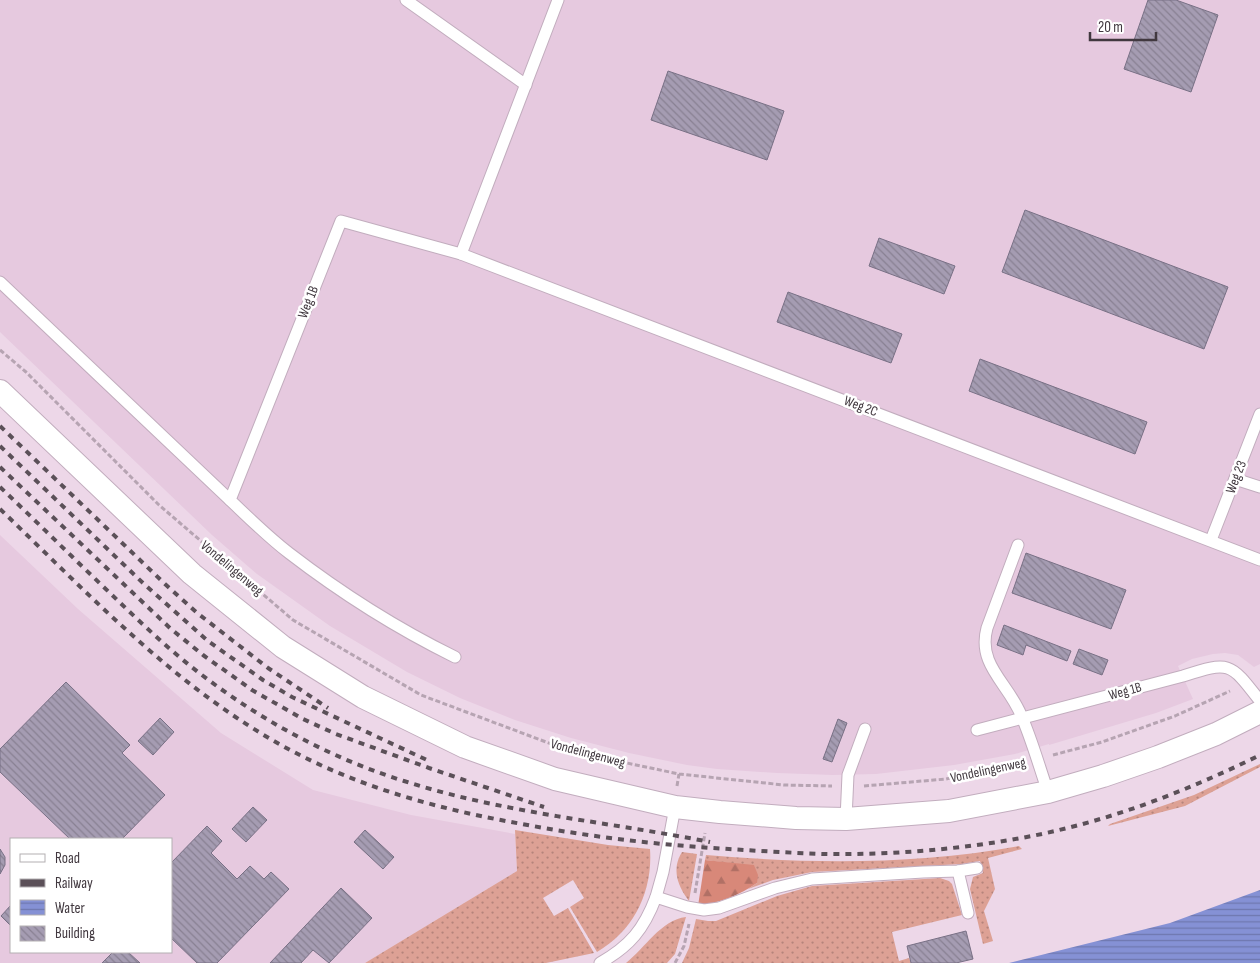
<svg xmlns="http://www.w3.org/2000/svg" width="1260" height="963" font-family="'Sofia Sans Condensed',sans-serif">
	<defs>
		<pattern id="grass-dots" width="8" height="8" patternUnits="userSpaceOnUse" patternTransform="scale(1.25)"><rect width="8" height="8" fill="#dda195"/><path d="M2 2h.1M6 6h.1" fill="none" stroke="#b5847b" stroke-width="1.8" stroke-linecap="round"/></pattern>
		<pattern id="forest-firs" width="22" height="20" patternUnits="userSpaceOnUse" patternTransform="scale(1.25)"><rect width="22" height="20" fill="#d88879"/><path d="M5 1l3.5 6h-7zM16 11l3.5 6h-7z" fill="#b17065"/></pattern>
		<pattern id="water-rules" width="6" height="5" patternUnits="userSpaceOnUse" patternTransform="scale(1.25)"><rect width="6" height="5" fill="#8591d5"/><path d="M0 2.5h6" fill="none" stroke="#6e77ae"/></pattern>
		<pattern id="building-back-hatch" width="6" height="6" patternUnits="userSpaceOnUse" patternTransform="scale(1.25)"><rect width="6" height="6" fill="#a59cb2"/><path d="M-1 5l2 2M0 0l6 6M5-1l2 2" fill="none" stroke="#888092"/></pattern>
	</defs>
	<rect width="100%" height="100%" fill="#edd7e8"/>
	<g fill="#e6c9df" fill-rule="evenodd">
		<path d="M0 0H1260V664L1254 667 1238 655 1225 653 1213 654 1192 659 1178 666 1193 699 1156 713 1049 745V744L1015 754 954 765 876 774 833 775 777 773 717 769 687 765 629 753 571 738 515 720 460 698 407 672 330 626 257 574 212 535 0 332Z"/>
		<path d="M0 535 78 609 221 733 313 790 411 815 515 834 517 871 365 963H0ZM11 839H171V952H11Z"/>
	</g>
	<g fill="url(#grass-dots)">
		<path d="M1260 764V767L1185 806 1108 826 1110 824 1194 795Z"/>
		<path d="M515 830 608 845 650 849C653 891 634 931 597 952L570 907 584 898 573 880 543 898 554 916 568 908 594 953 546 963H365L517 871Z"/>
		<path d="M1019 846 1022 849 988 858 995 889 984 911 993 941 983 944 970 889 973 877 983 873 980 861 962 864 812 872 773 880 748 889 757 883 754 866 705 860 706 855C811 864 915 865 1019 846Z"/>
		<path d="M682 852 697 854 689 901C678 887 671 869 682 852Z"/>
		<path d="M940 878 949 881 952 884 962 915 892 932 899 961 909 958 911 963H682L689 948 696 919 708 921H716L777 896 812 886Z"/>
		<path d="M686 917 675 954 667 963H626C645 948 661 920 686 917Z"/>
	</g>
	<path fill="url(#forest-firs)" d="M705 860 754 865 758 875 757 883C740 895 719 903 698 906Z"/>
	<path fill="url(#water-rules)" d="M1260 890V963H1009L1170 923Z"/>
	<g fill="url(#building-back-hatch)" stroke="#787085">
		<path d="M1148 0H1176L1218 15 1191 92 1124 69Z"/>
		<path d="M668 71 784 111 767 160 651 120Z"/>
		<path d="M1025 210 1228 287 1204 349 1002 272Z"/>
		<path d="M879 238 955 266 944 294 869 266Z"/>
		<path d="M788 292 902 334 891 363 777 322Z"/>
		<path d="M980 359 1147 422 1135 454 969 391Z"/>
		<path d="M1026 553 1126 590 1111 629 1012 593Z"/>
		<path d="M1004 625 1071 651 1067 661 1026 645 1023 655 997 645Z"/>
		<path d="M1079 649 1108 660 1102 675 1073 664Z"/>
		<path d="M66 682 130 745 122 753 165 795 122 839H70L0 772V749Z"/>
		<path d="M160 718 174 732 153 755 138 741Z"/>
		<path d="M838 719 847 723 832 762 823 759Z"/>
		<path d="M253 807 267 820 246 842 232 829Z"/>
		<path d="M207 826 222 841 211 853 237 879 250 866 264 879 271 872 289 889 217 963H197L171 938V863Z"/>
		<path d="M365 830 394 857 383 869 354 842Z"/>
		<path d="M0 849 5 857V865L0 874Z"/>
		<path d="M341 888 372 918 329 963 313 950 301 963H270Z"/>
		<path d="M11 905V926L1 916Z"/>
		<path d="M966 931 973 959 956 963H911L907 946Z"/>
		<path d="M113 952H128L140 963H102Z"/>
	</g>
	<g fill="none" stroke-linecap="round" stroke-linejoin="round">
		<defs>
			<g id="service">
				<path d="M406 0 526 85"/>
				<path d="M461 254 558 0"/>
				<path d="M0 282 230 500"/>
				<path d="M1235 479 1260 487"/>
				<path d="M1211 540 1260 414"/>
				<path d="M1018 545 987 628C977 665 1008 683 1021 715 1032 740 1039 766 1048 792"/>
				<path d="M455 657C396 628 341 593 289 553 268 537 249 518 230 500L341 221 461 254 1260 560"/>
				<path d="M977 730 1183 676C1230 661 1230 662 1260 701"/>
				<path d="M846 819 848 775 865 729"/>
				<path d="M958 871 968 913"/>
				<path d="M656 897 663 872 675 807"/>
				<path d="M600 963C630 946 644 929 656 897L687 907 704 910 719 908 775 888 812 879 923 872 958 871 977 868"/>
			</g>
			<path id="minor" d="M0 391 192 574 283 647 363 697 465 747 555 779 675 807 720 812 796 818 846 819 949 811 1048 792 1103 776 1158 757 1216 734 1260 712"/>
		</defs>
		<use href="#service" stroke="#c2adbe" stroke-width="13"/>
		<use href="#minor" stroke="#c2adbe" stroke-width="24"/>
		<g stroke="#b6a4b2" stroke-width="3" stroke-dasharray="5 2.5" stroke-linecap="butt">
			<path d="M0 350 26 372 159 505 293 620 421 695 570 751 679 774 784 785 832 786"/>
			<path d="M1053 755 1102 742 1175 716 1230 691"/>
			<path d="M677 786 679 774"/>
			<path d="M864 786 946 779 1023 762"/>
			<path d="M695 893 705 833"/>
			<path d="M675 963 684 946 689 924"/>
		</g>
		<use href="#service" stroke="#fff" stroke-width="11"/>
		<use href="#minor" stroke="#fff" stroke-width="22"/>
		<g stroke="#5b5058" stroke-width="4" stroke-dasharray="6 6" stroke-linecap="butt">
			<path d="M0 426 165 584 196 612 268 668 328 708"/>
			<path d="M0 446 144 584 208 641 263 680 292 697 429 761"/>
			<path d="M0 467 171 629 203 655 252 690 303 719 336 734 429 768 544 807"/>
			<path d="M0 487C37 522 73 558 110 593 138 620 167 648 198 672 260 720 330 758 404 781 503 813 609 822 710 842"/>
			<path d="M0 509C92 597 179 691 292 751 364 789 443 810 522 824 591 837 659 845 729 849 761 851 793 853 825 854 895 855 964 849 1032 836 1112 820 1187 791 1260 755"/>
		</g>
	</g>
	<g text-anchor="middle" dominant-baseline="central" stroke-width="5" stroke-linejoin="round" paint-order="stroke">
		<g font-size="14" fill="#41383f" stroke="#fff">
			<text transform="translate(308 302) rotate(-68)">Weg 1B</text>
			<text transform="translate(861 406) rotate(21)">Weg 2C</text>
			<text transform="translate(1236 477) rotate(-69)">Weg 23</text>
			<text transform="translate(232 568) rotate(40)">Vondelingenweg</text>
			<text transform="translate(1125 691) rotate(-15)">Weg 1B</text>
			<text transform="translate(588 753) rotate(15)">Vondelingenweg</text>
			<text transform="translate(988 770) rotate(-12)">Vondelingenweg</text>
		</g>
	</g>
	<rect x="10" y="838" width="162" height="115" fill="#ffffff" stroke="#b3afb2"/>
	<rect x="20" y="854" width="25" height="8" fill="#ffffff" stroke="#b3afb2"/>
	<text x="55" y="863" font-size="15" fill="#41383f">Road</text>
	<rect x="20" y="879" width="25" height="8" fill="#5b5058" stroke="#b3afb2"/>
	<text x="55" y="888" font-size="15" fill="#41383f">Railway</text>
	<rect x="20" y="900" width="25" height="15" fill="url(#water-rules)" stroke="#b3afb2"/>
	<text x="55" y="913" font-size="15" fill="#41383f">Water</text>
	<rect x="20" y="926" width="25" height="15" fill="url(#building-back-hatch)" stroke="#b3afb2"/>
	<text x="55" y="938" font-size="15" fill="#41383f">Building</text>
	<path d="M1090 32v8h66v-8" fill="none" stroke="#41383f" stroke-width="2.5"/>
	<text x="1098" y="32" font-size="15" fill="#41383f" stroke="#ffffff" stroke-width="4" paint-order="stroke">20 m</text>
</svg>
